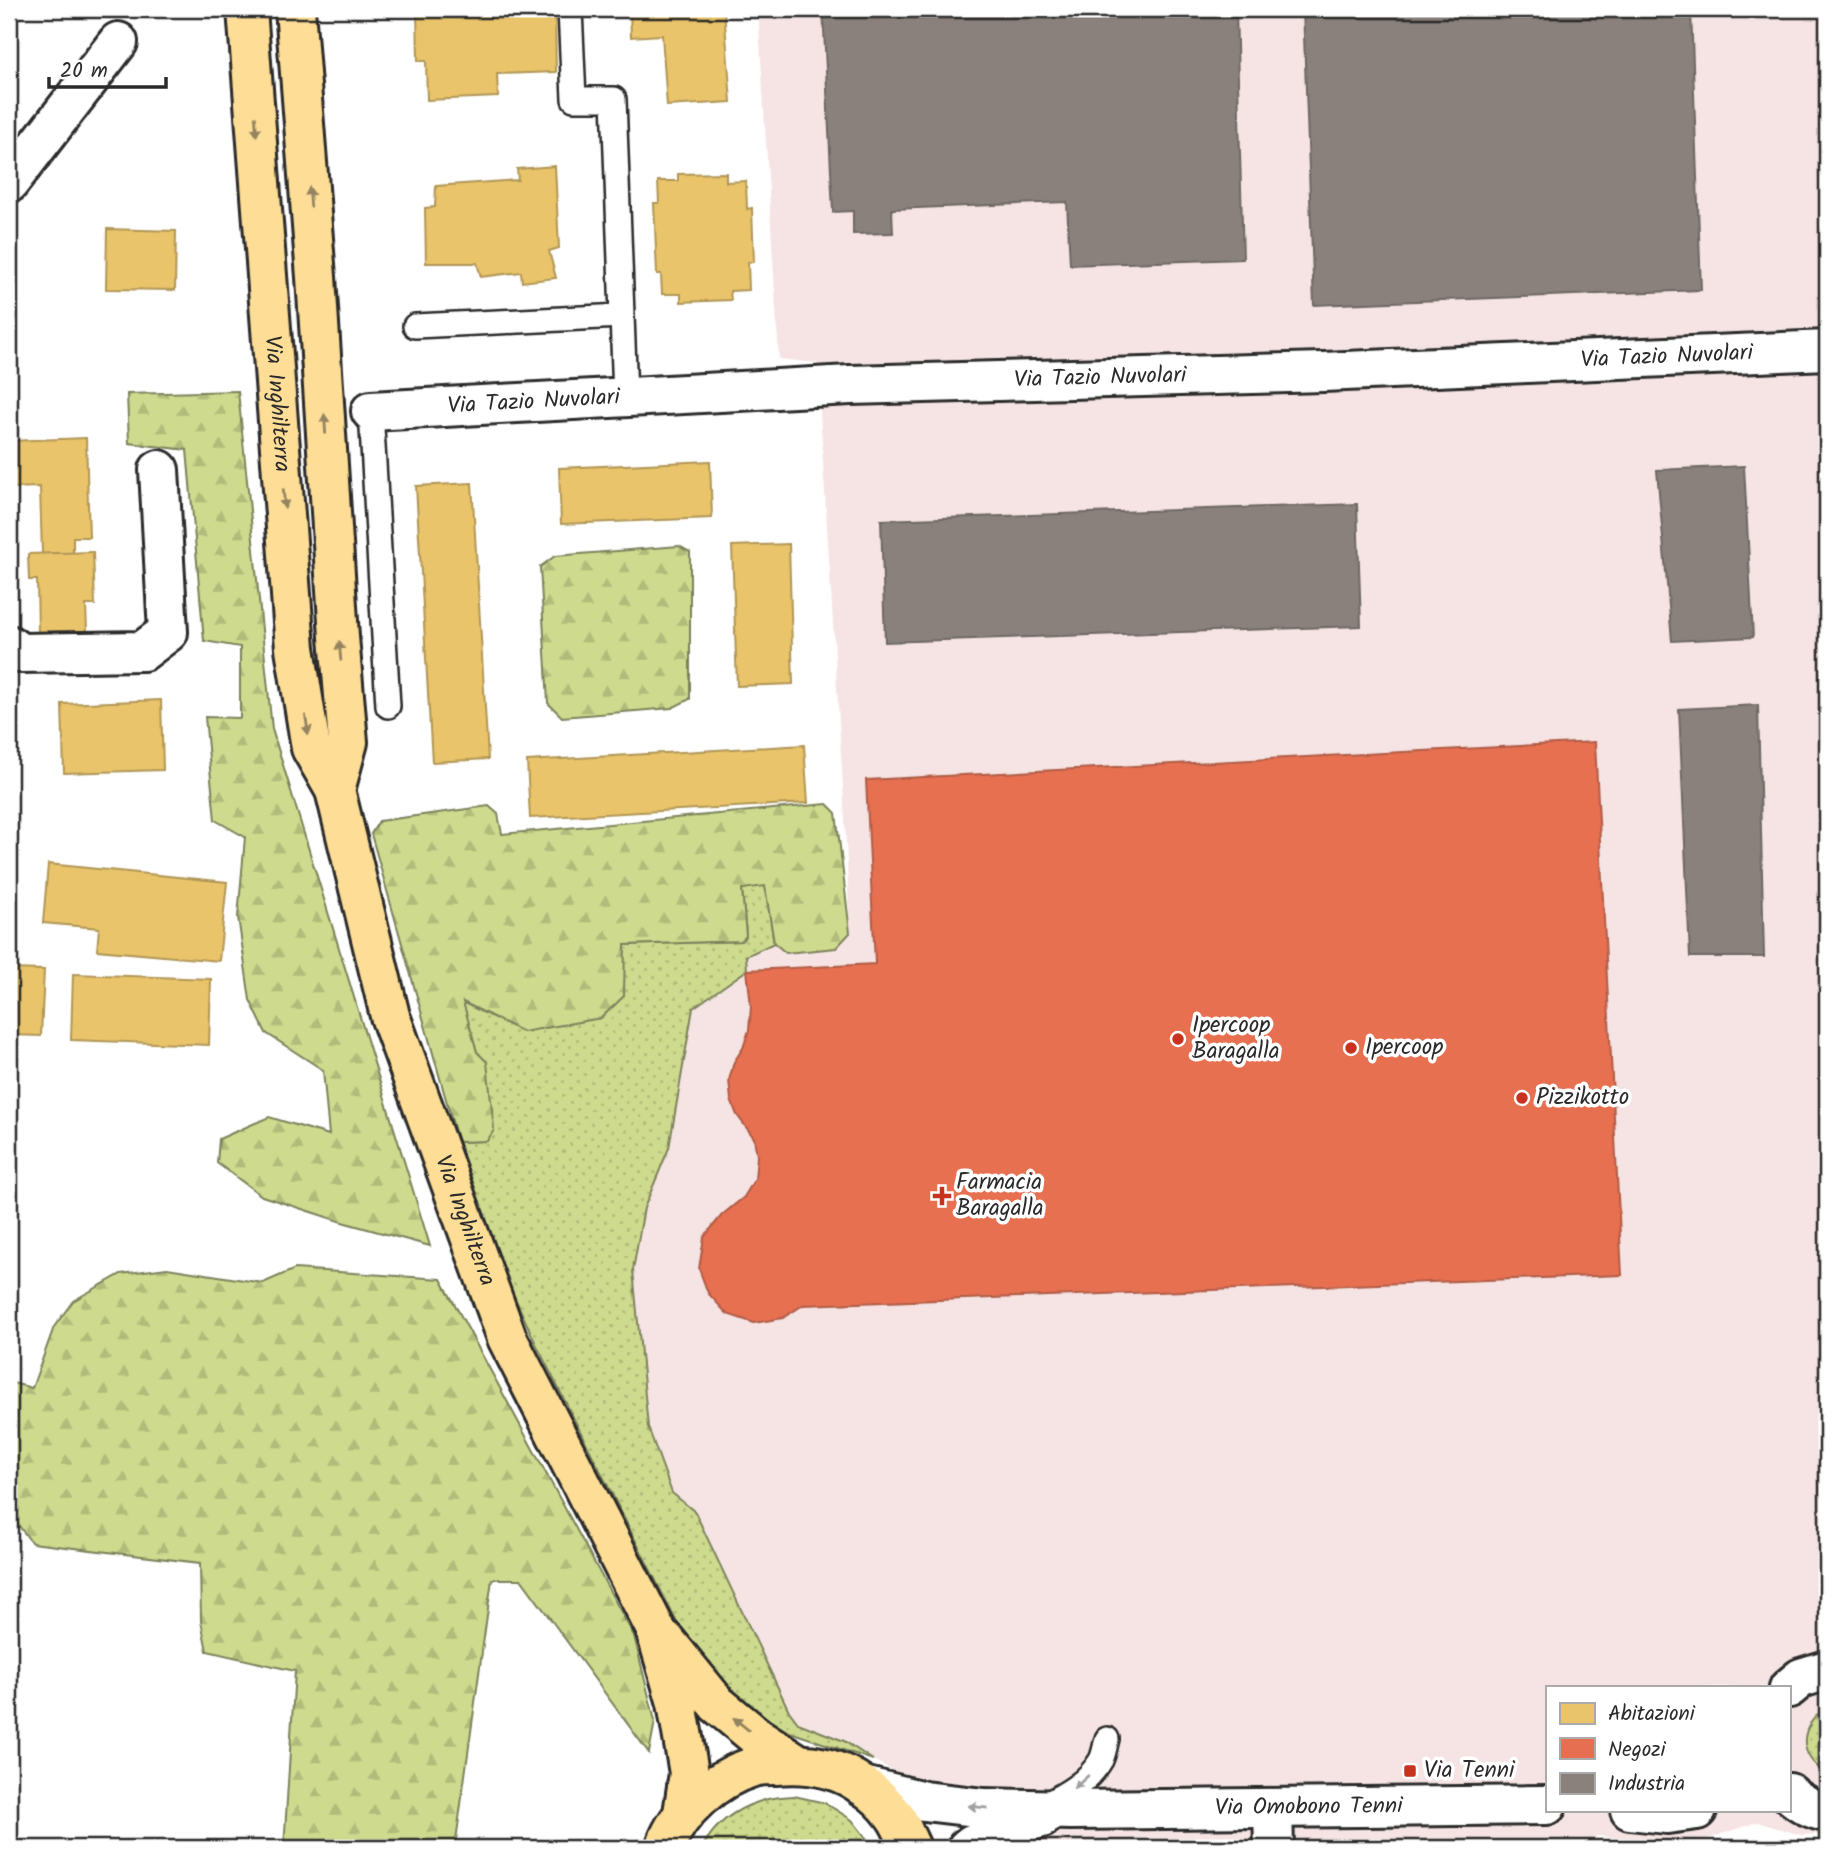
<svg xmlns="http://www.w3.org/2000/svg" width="1836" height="1857" font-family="Kalam,sans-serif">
	<defs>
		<pattern id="green-dots" width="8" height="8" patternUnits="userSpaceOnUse" patternTransform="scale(1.75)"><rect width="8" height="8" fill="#ceda8d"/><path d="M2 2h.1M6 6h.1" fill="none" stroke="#b1bb7a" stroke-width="1.8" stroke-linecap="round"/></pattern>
		<pattern id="forest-firs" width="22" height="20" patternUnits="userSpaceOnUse" patternTransform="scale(1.75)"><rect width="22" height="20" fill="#ceda8d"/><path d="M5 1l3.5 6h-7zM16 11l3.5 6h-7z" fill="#b1bb7a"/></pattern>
	</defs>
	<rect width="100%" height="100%" fill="#fff"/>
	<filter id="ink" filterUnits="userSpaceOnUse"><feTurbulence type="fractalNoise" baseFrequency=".0143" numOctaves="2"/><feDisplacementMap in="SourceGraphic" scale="14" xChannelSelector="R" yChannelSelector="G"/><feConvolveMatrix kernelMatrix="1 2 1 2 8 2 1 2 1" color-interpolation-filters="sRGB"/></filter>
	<g filter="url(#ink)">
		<path fill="#f5e4e3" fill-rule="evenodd" d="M758 9H1827V1834L1801 1835 1757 1822 1701 1841 1646 1840 1596 1836V1848H982L929 1790 873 1760 844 1741 798 1723 789 1711 672 1493 648 1427 633 1270 644 1208 669 1148 693 1008 747 970 746 957 774 943 786 953 836 948 850 933 845 819 817 363 779 359ZM1547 1687H1789V1810H1547Z"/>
		<g fill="url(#green-dots)" stroke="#7c825c" stroke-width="2">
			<path d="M765 885 774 943 746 956 747 970 693 1008 669 1148 644 1208 633 1270 648 1427 672 1493 695 1512 789 1711 798 1723 844 1741 873 1760 775 1727 755 1714 695 1658 536 1344 508 1283 458 1142 486 1141 477 1052 462 1002 523 1032 624 996V945L741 941 746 936 742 889Z"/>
			<path d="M1827 1708V1773C1797 1757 1798 1725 1827 1708Z"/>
			<path d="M794 1796 825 1803 852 1820 874 1848H702C714 1825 735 1809 761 1801 771 1797 783 1797 794 1796Z"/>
		</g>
		<g fill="url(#forest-firs)" stroke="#7c825c" stroke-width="2">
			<path d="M238 391 272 729 430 1246 342 1222 262 1196 217 1163 219 1139 269 1117 329 1135 323 1070 266 1033 250 1000 238 917 245 837 215 820 205 717 240 718V647L204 641 187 450 129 443 127 394Z"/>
			<path d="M679 546 690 552V699L672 708 562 717 548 703 540 567 555 556Z"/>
			<path d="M827 804 836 813 850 933 836 948 786 953 774 943 765 886 742 889 746 936 741 941 625 945 624 996 601 1018 523 1032 463 1002 477 1052 487 1062 494 1130 487 1141 458 1142 371 834 379 821 489 806 498 814 502 834Z"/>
			<path d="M167 1268 263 1283 295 1269 441 1279 634 1636 655 1721 649 1753 521 1579H492L455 1848H284L295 1671 207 1651 201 1621 200 1563 32 1543 9 1513V1382L32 1388 54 1327 73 1301 121 1274Z"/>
		</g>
		<g fill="#e9c46a" stroke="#b09657" stroke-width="2">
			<path d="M417 9H555L556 72 497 74 498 97 427 100 426 61H418Z"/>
			<path d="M630 9H724L731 102 667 106 662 35 631 37Z"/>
			<path d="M555 166 559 248 549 251 556 278 522 282 521 272 481 277 477 263H426L425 208 435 207 436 186 518 180 517 169Z"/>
			<path d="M726 173V182L746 181 747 209 752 208 754 262H748L749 290 730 291 731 300 681 302V294H662L661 274H657L654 203H659L658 181H678V174Z"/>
			<path d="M107 229 176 231 175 290 106 289Z"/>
			<path d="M86 438 89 537H73V553L42 554 40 487 9 488V441Z"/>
			<path d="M710 461 712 518 561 524 559 468Z"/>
			<path d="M472 483 488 759 432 762 416 486Z"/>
			<path d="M789 544 793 684 737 686 732 546Z"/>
			<path d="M93 552 95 605H86L87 631 38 633 37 580H29L28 554Z"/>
			<path d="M161 700 163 770 64 773 62 704Z"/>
			<path d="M804 745 808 803 530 818 527 761Z"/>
			<path d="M48 864 227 882 219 961 97 950 99 928 43 923Z"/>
			<path d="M9 969 44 970 41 1036 9 1035Z"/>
			<path d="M73 974 211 979 209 1045 71 1040Z"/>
		</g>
		<path fill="#e76f51" stroke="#af5b46" stroke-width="2" d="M1595 742 1622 1275 803 1305 783 1318 754 1323 727 1314 708 1293 699 1269 704 1237 722 1215 744 1197 755 1179 757 1156 754 1138 737 1115 731 1100 729 1080 734 1062 743 1048 749 1030 751 1007 747 970 875 964 866 780Z"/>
		<g fill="#8a817c" stroke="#6e6764" stroke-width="2">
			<path d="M823 9H1236L1243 259 1070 265 1067 202 892 209 893 233 853 234V211L833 212Z"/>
			<path d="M1303 9H1499V13L1628 9H1691L1701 290 1314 305Z"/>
			<path d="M1744 466 1753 637 1672 641 1657 470Z"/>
			<path d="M1357 504 1361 626 885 642 881 520Z"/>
			<path d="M1758 705 1764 957H1690L1679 709Z"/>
		</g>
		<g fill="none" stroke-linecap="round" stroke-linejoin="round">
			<defs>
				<g id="service">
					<path d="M570 9 574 99H614L625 396"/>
					<path d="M415 326 622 316"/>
					<path d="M371 411 388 706"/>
					<path d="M1045 1805C1066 1794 1088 1782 1101 1760 1104 1754 1105 1746 1107 1739"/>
				</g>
				<g id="minor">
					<path d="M9 183 118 42"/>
					<path id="s1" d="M371 411 850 385 1323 372 1827 350"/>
					<path d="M9 645 20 653 143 651 168 632 159 470"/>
					<path d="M1789 1688 1801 1678 1827 1670"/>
					<path id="s2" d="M863 1786 924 1801 984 1808 1071 1810 1547 1805"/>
					<path d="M1789 1793C1800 1803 1813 1810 1827 1812"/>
					<path d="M1273 1808 1274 1848"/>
					<path d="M1630 1810 1667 1814 1697 1810"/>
					<path d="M967 1848 972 1844 1017 1825 1042 1818"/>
				</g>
				<g id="primary">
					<path id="s3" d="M247 9 295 648 311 748 335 790 390 1016 507 1338 655 1628 677 1703 689 1773 683 1814"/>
					<path d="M295 9 316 277 339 637 348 742 335 790"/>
					<path d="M665 1640 717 1704 757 1737 797 1763"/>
					<path d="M665 1848C677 1811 716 1778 753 1767 760 1765 768 1765 775 1765 806 1762 836 1766 862 1785 873 1792 886 1804 894 1815 901 1824 906 1838 911 1848"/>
				</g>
			</defs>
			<use href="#service" stroke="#2b2b2b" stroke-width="28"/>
			<use href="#minor" stroke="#2b2b2b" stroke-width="44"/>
			<use href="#primary" stroke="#2b2b2b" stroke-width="44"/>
			<use href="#service" stroke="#fff" stroke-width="23"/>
			<use href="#minor" stroke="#fff" stroke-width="38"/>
			<use href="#primary" stroke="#fedd96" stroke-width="38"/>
		</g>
		<defs><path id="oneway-solid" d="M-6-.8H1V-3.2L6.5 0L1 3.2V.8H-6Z" transform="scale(1.75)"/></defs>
		<g fill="#948460">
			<use href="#oneway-solid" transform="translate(256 126) rotate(86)"/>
			<use href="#oneway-solid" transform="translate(310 197) rotate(-94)"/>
			<use href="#oneway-solid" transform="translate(325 424) rotate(-94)"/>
			<use href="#oneway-solid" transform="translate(284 499) rotate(86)"/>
			<use href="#oneway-solid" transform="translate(340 651) rotate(-95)"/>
			<use href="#oneway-solid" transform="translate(307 725) rotate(81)"/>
			<use href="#oneway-solid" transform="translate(741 1724) rotate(-141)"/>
		</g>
		<g fill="#a0a0a0">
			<use href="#oneway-solid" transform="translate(1081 1782) rotate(138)"/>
			<use href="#oneway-solid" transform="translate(978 1807) rotate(-174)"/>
		</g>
	</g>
	<g fill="#c8321e" stroke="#fff" stroke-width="2.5">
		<circle cx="1178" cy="1039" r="7"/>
		<circle cx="1351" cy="1048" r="7"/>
		<circle cx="1522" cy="1098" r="7"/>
		<path d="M938.5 1185.5h7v7h7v7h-7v7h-7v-7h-7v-7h7z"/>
		<rect x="1403" y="1764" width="14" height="14" rx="3.5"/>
	</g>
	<g text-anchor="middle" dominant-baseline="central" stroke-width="7" stroke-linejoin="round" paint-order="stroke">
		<g font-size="23" fill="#2b2b2b" stroke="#fff">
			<text stroke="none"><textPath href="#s1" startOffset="1297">Via Tazio Nuvolari</textPath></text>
			<text stroke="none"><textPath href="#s1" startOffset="730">Via Tazio Nuvolari</textPath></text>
			<text stroke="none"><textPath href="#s1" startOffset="163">Via Tazio Nuvolari</textPath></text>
			<text stroke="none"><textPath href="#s3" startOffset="396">Via Inghilterra</textPath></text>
			<text stroke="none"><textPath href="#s3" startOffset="1241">Via Inghilterra</textPath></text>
			<text stroke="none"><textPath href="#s2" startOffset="448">Via Omobono Tenni</textPath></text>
		</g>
		<g font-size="23" fill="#2b2b2b" stroke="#fff" text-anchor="start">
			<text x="1192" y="1026">Ipercoop<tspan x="1192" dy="26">Baragalla</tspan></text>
			<text x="1365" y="1048">Ipercoop</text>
			<text x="1536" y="1098">Pizzikotto</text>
			<text x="956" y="1183">Farmacia<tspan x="956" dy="26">Baragalla</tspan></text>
			<text x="1424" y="1771">Via Tenni</text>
		</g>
	</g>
	<rect width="1836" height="1857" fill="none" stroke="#fff" stroke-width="35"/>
	<rect x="18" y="18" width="1801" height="1822" fill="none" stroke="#2b2b2b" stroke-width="2.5" filter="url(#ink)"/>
	<rect x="1546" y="1686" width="245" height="126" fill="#ffffff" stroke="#aaaaaa" stroke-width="2"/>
	<rect x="1560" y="1703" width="35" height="21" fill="#e9c46a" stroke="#aaaaaa" stroke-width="2"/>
	<text x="1608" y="1720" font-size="21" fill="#2b2b2b">Abitazioni</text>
	<rect x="1560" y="1738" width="35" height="21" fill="#e76f51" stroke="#aaaaaa" stroke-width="2"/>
	<text x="1608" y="1756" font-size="21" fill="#2b2b2b">Negozi</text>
	<rect x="1560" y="1773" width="35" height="21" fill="#8a817c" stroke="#aaaaaa" stroke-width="2"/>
	<text x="1608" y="1790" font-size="21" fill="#2b2b2b">Industria</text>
	<path d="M49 77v10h117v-10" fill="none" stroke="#2b2b2b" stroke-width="3.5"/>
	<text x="60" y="77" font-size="21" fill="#2b2b2b" stroke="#ffffff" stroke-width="5" paint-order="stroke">20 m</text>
</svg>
